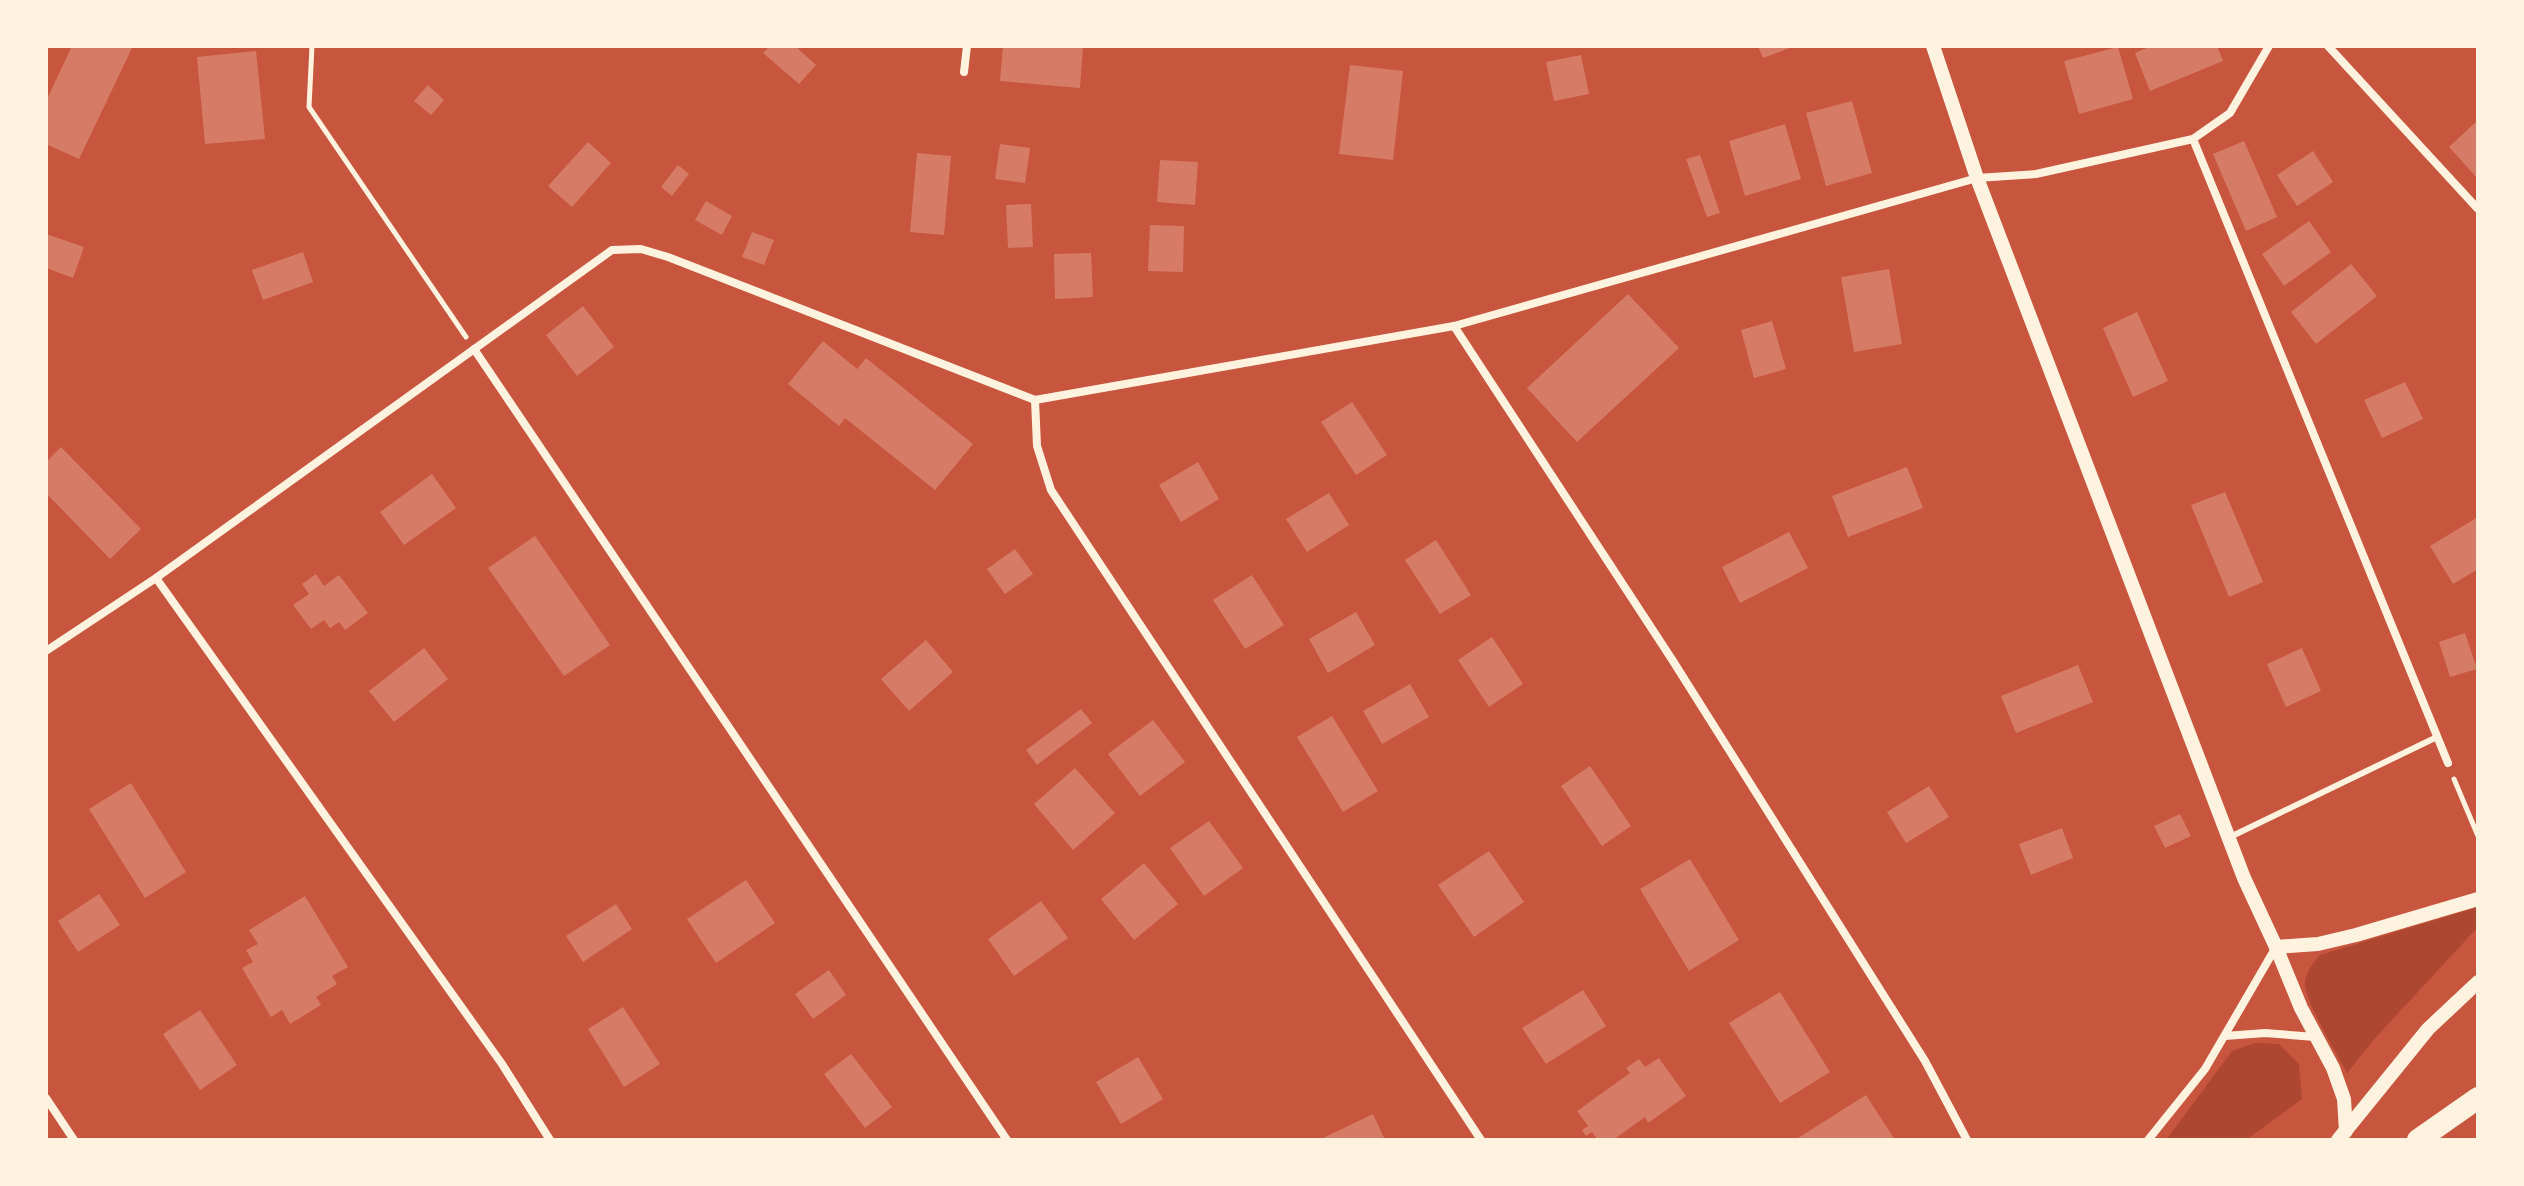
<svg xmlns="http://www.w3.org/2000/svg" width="2524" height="1186" font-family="'Open Sans',sans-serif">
	<rect width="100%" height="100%" fill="#c8553d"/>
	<g fill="#ae4732">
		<path d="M2478 907V927L2376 1037 2347 1073C2338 1056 2303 998 2305 982 2306 972 2313 963 2320 955Z"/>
		<path d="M2255 1043 2279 1044 2299 1064 2302 1099 2246 1140H2166L2232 1051Z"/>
	</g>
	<g fill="#d67c66">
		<path d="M72 46H133L79 159 46 144V101Z"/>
		<path d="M770 46H795L816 65 799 84 763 53Z"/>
		<path d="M1003 46H1083L1080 88 1000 81Z"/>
		<path d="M1758 46H1795L1763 58Z"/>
		<path d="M2151 46H2217L2223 61 2150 91 2135 53Z"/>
		<path d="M2118 47 2133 99 2079 114 2064 61Z"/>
		<path d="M256 51 265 139 205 144 197 57Z"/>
		<path d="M1581 55 1589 94 1554 101 1546 62Z"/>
		<path d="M1350 65 1403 71 1393 160 1339 154Z"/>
		<path d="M428 85 444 100 431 115 414 101Z"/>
		<path d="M1852 101 1872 173 1826 186 1806 113Z"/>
		<path d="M2478 120V179L2449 147Z"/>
		<path d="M1785 124 1801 179 1745 196 1729 141Z"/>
		<path d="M2244 141 2277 217 2246 231 2213 154Z"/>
		<path d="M588 142 611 163 572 207 548 186Z"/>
		<path d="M1000 144 1030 148 1025 183 995 179Z"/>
		<path d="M2313 151 2333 182 2297 206 2277 175Z"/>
		<path d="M917 153 951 156 944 235 910 232Z"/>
		<path d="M1700 155 1720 213 1707 217 1686 159Z"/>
		<path d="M1160 160 1198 162 1195 205 1157 202Z"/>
		<path d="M678 165 689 174 672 196 661 187Z"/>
		<path d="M706 201 732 216 722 235 695 220Z"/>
		<path d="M1031 204 1033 247 1008 248 1006 205Z"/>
		<path d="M2309 221 2331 252 2284 286 2262 254Z"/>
		<path d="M1150 225 1184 226 1183 272 1148 271Z"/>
		<path d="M752 232 774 240 764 265 742 257Z"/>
		<path d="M46 234 84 247 73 278 46 268Z"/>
		<path d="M303 252 313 282 263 300 252 270Z"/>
		<path d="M1091 253 1093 297 1055 299 1054 254Z"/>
		<path d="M2351 264 2377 296 2316 344 2291 312Z"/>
		<path d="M1889 269 1902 344 1854 352 1841 277Z"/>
		<path d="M1628 294 1679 348 1577 442 1527 388Z"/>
		<path d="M583 306 614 347 577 376 546 335Z"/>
		<path d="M2137 312 2168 381 2133 397 2103 328Z"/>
		<path d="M1772 321 1786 369 1754 378 1741 330Z"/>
		<path d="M823 341 857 369 866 358 973 444 935 490 845 418 839 426 788 384Z"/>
		<path d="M2405 382 2423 419 2382 438 2364 400Z"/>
		<path d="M1352 402 1387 455 1356 475 1321 422Z"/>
		<path d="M61 447 141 529 110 559 46 493V462Z"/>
		<path d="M1198 462 1219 499 1181 522 1159 485Z"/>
		<path d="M1907 467 1923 508 1848 537 1832 496Z"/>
		<path d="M432 474 456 508 404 545 380 512Z"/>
		<path d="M2225 492 2263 582 2229 597 2191 505Z"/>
		<path d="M1329 493 1349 525 1307 552 1286 519Z"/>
		<path d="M2478 517V569L2453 584 2430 546Z"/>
		<path d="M1789 532 1808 568 1740 603 1722 567Z"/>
		<path d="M535 536 610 645 564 676 488 568Z"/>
		<path d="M1436 540 1471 595 1440 614 1405 560Z"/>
		<path d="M1015 549 1033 574 1005 594 987 569Z"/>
		<path d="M316 574 324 586 339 575 368 613 345 630 339 622 330 628 324 620 311 629 293 605 309 594 302 584Z"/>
		<path d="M1252 575 1284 625 1245 649 1213 600Z"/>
		<path d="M1356 612 1375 645 1328 673 1309 639Z"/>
		<path d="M2465 633 2477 669 2450 677 2439 642Z"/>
		<path d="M1492 637 1523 684 1489 707 1458 660Z"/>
		<path d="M926 640 953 672 909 711 881 679Z"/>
		<path d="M424 648 448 679 394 722 369 691Z"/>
		<path d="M2302 648 2321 691 2286 707 2267 664Z"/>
		<path d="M2078 665 2093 702 2016 733 2001 696Z"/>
		<path d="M1410 684 1429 717 1382 744 1363 711Z"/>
		<path d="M1081 709 1092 723 1037 765 1026 750Z"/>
		<path d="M1332 716 1378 791 1343 812 1297 737Z"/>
		<path d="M1153 720 1185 762 1140 796 1108 754Z"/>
		<path d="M1590 766 1631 826 1602 846 1561 786Z"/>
		<path d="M1075 768 1115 813 1073 850 1034 804Z"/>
		<path d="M131 783 186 872 145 898 89 809Z"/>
		<path d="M1929 786 1949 817 1906 843 1887 812Z"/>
		<path d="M2180 814 2191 836 2165 848 2154 826Z"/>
		<path d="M1209 821 1243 868 1204 896 1170 848Z"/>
		<path d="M2062 828 2073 858 2031 875 2019 844Z"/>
		<path d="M1489 851 1524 902 1474 937 1438 885Z"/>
		<path d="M1690 859 1739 940 1689 971 1640 889Z"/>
		<path d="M1144 863 1178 904 1134 940 1101 899Z"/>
		<path d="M746 880 775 923 716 963 687 919Z"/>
		<path d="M99 894 120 925 78 952 58 921Z"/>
		<path d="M305 896 348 967 332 976 337 984 316 997 321 1005 290 1024 282 1010 271 1017 242 968 253 962 246 950 258 944 249 930Z"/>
		<path d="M1041 901 1068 938 1014 976 988 939Z"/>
		<path d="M616 904 632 929 583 962 566 936Z"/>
		<path d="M829 970 846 995 813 1019 795 994Z"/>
		<path d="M1583 990 1606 1026 1546 1064 1522 1028Z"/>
		<path d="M1780 992 1830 1072 1780 1103 1729 1023Z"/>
		<path d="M623 1007 660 1064 624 1087 588 1029Z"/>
		<path d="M200 1010 237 1065 200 1090 163 1034Z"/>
		<path d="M851 1054 892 1107 865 1128 824 1074Z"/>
		<path d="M1138 1057 1163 1099 1121 1124 1096 1082Z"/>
		<path d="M1659 1058 1686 1096 1648 1123 1645 1117 1613 1140H1598L1592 1132 1586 1136 1582 1130 1588 1126 1577 1111 1630 1073 1626 1068 1639 1059 1645 1067Z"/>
		<path d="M1866 1095 1895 1140H1795Z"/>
		<path d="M1373 1114 1385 1140H1319Z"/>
	</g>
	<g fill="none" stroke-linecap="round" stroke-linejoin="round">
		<g stroke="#fff3e0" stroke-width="5">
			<path d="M312 46 309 107 466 337"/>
			<path d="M2454 779 2478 836"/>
		</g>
		<path stroke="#fff3e0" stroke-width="6" d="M2228 838 2437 737"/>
		<g stroke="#fff3e0" stroke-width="8">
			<path d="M2328 46 2478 209"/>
			<path d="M964 72 967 46"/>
			<path d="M2193 139 2448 763"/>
			<path d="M1454 326 1673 661 1925 1061 1967 1140"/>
			<path d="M474 349 1007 1140"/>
			<path d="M1035 400 1037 446 1051 490 1481 1140"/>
			<path d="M156 578 502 1064 550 1140"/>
			<path d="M46 651 156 578 612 250 641 249 668 257 1035 400 1454 326 1977 178 2036 174 2193 139 2230 113 2269 46"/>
			<path d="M2225 1036 2265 1033 2315 1037"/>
			<path d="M46 1098 74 1140"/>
			<path d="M2148 1140 2205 1069 2276 947"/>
		</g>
		<g stroke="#fff3e0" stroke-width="14">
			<path d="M1933 46 1977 178 2244 878 2276 947 2301 1008 2333 1068 2344 1099 2346 1131"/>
			<path d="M2276 947 2318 944 2356 935 2478 899"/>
			<path d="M2338 1140 2428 1029 2478 982"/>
		</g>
		<path stroke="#fff3e0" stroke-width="22" d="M2418 1140 2478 1098"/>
	</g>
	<rect width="2524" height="1186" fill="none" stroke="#fff3e0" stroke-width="96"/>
</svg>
